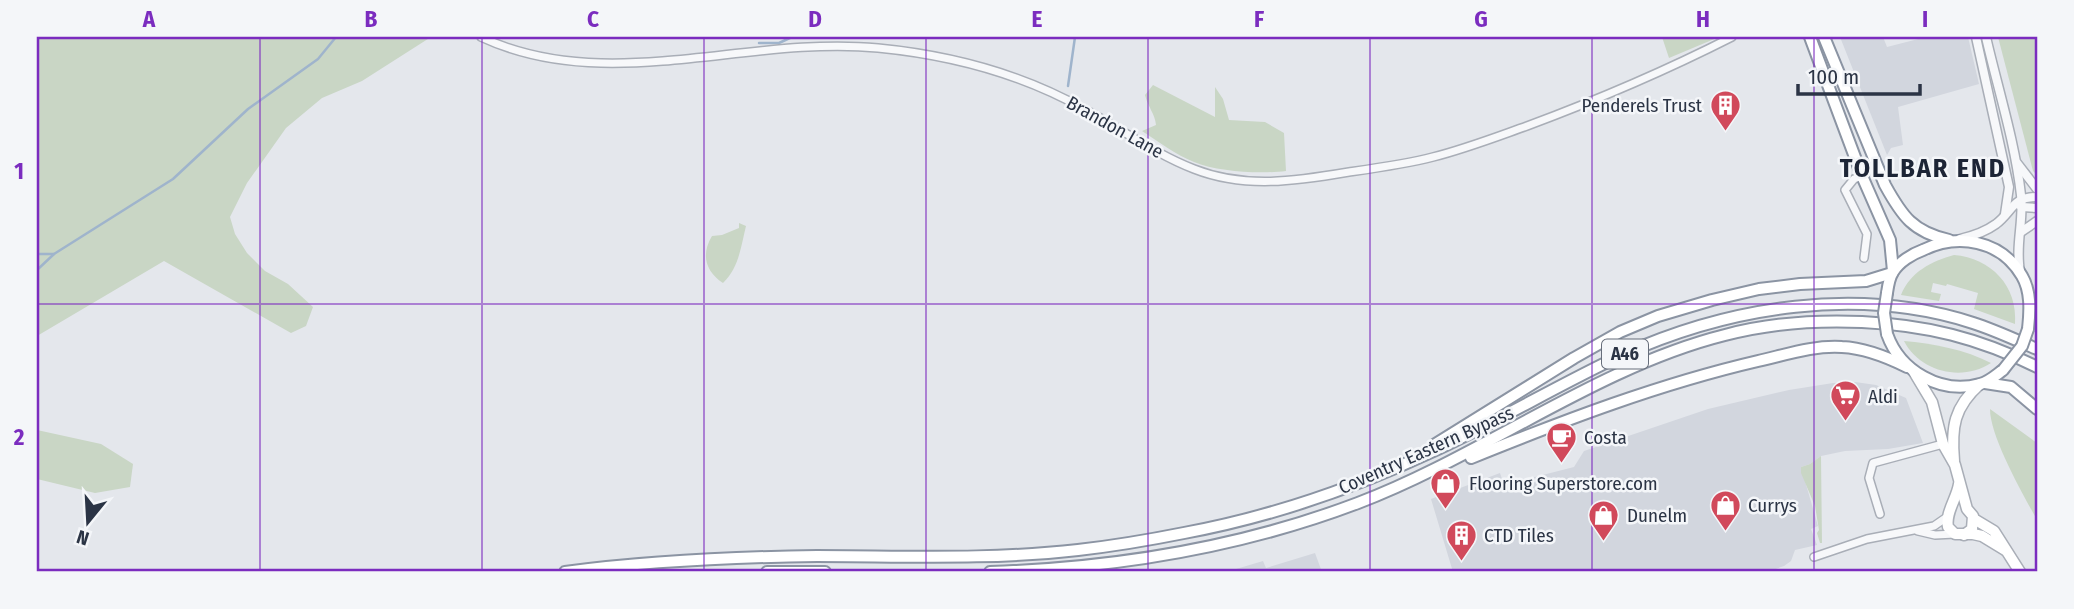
<svg xmlns="http://www.w3.org/2000/svg" width="2074" height="609" font-family="'Fira Sans Condensed',sans-serif">
	<rect width="100%" height="100%" fill="#e4e7ec"/>
	<g fill="#d2d6de">
		<path d="M1840 37H1883L1887 47 1926 37H1968L1979 84 1898 107 1903 145 1891 148 1887 155Z"/>
		<path d="M1855 382 1876 385 1906 398 1923 443 1888 449 1845 451 1821 456 1810 464 1801 467 1818 526 1811 529 1817 545 1795 550 1791 561 1784 566 1767 572H1453L1431 499 1500 473 1504 485 1574 467 1584 451 1708 409 1789 390 1833 383Z"/>
		<path d="M1315 553 1322 572H1226L1263 561 1266 568Z"/>
	</g>
	<g fill="#c9d6c5">
		<path d="M37 37H431L362 81 322 98 286 128 247 183 230 217 235 234 247 253 265 271 288 284 313 307 306 326 291 333 164 261 37 336Z"/>
		<path d="M1662 37H1719L1669 58Z"/>
		<path d="M1998 37H2037V175L2033 171Z"/>
		<path d="M1153 85 1215 117V87L1223 99 1229 120 1265 122 1284 133 1286 171C1260 174 1218 172 1194 162 1176 155 1159 142 1142 131L1156 125C1155 114 1148 107 1145 95Z"/>
		<path d="M739 223 746 226C741 246 739 268 723 283 705 271 701 254 712 236L722 235 739 228Z"/>
		<path d="M1954 255C1991 258 2018 286 2015 324L1974 309 1978 293 1947 284 1946 286 1933 283 1931 292 1941 294 1939 301 1901 295C1910 272 1932 261 1954 255Z"/>
		<path d="M1904 341C1932 343 1966 350 1991 363 1962 382 1920 372 1904 341Z"/>
		<path d="M1990 409 2037 443V520C2023 494 1990 437 1990 409Z"/>
		<path d="M37 430 101 444 133 464 130 487 95 493 37 479Z"/>
		<path d="M1821 456 1822 543H1820L1817 533 1819 530 1815 506 1801 473V467L1810 464Z"/>
	</g>
	<g fill="none" stroke-linecap="round" stroke-linejoin="round">
		<g stroke="#9fb4cc" stroke-width="2.5">
			<path d="M759 43H779L792 37"/>
			<path d="M1068 86 1075 37"/>
			<path d="M37 254H54"/>
			<path d="M37 270 54 254 173 179 248 109 318 59 336 37"/>
		</g>
		<defs>
			<g id="minor">
				<path d="M481 37C607 96 746 35 878 48 950 55 1020 73 1084 109 1120 128 1155 154 1194 169 1245 189 1296 181 1349 172 1377 168 1406 164 1433 157 1465 149 1496 137 1527 126 1597 100 1665 71 1732 37"/>
				<path d="M1862 176 1854 179 1845 190 1867 234 1864 258"/>
				<path d="M1880 514 1869 478 1873 463 1943 444"/>
				<path d="M1918 531 1935 535 1955 534"/>
				<path d="M1814 557 1867 539 1934 526 1947 517"/>
			</g>
			<g id="tertiary">
				<path d="M1976 37 2009 187 2005 214"/>
				<path d="M1986 37C1998 89 2015 142 2021 195 2024 221 2015 246 2020 271"/>
				<path d="M2017 163 2037 189"/>
				<path d="M2018 204 2022 207 2037 208"/>
				<path d="M2021 232 2037 221"/>
				<path d="M1960 239C1973 236 1985 232 1996 224 2013 211 2012 197 2037 197"/>
			</g>
			<g id="secondary">
				<path d="M1914 372 1932 402 1943 444 1955 465 1967 509 1973 516 1972 529 1964 535"/>
				<path d="M1954 461C1951 427 1954 407 1980 384"/>
				<path d="M1959 484C1957 498 1945 513 1948 527L1955 534H1973L1982 536 2005 550"/>
				<path d="M1974 519 1994 531 2020 572"/>
			</g>
			<g id="trunk">
				<path d="M1810 37 1862 176 1890 240 1893 271"/>
				<path d="M1824 37 1885 185C1902 216 1913 232 1949 240"/>
				<path d="M1887 293C1888 286 1889 278 1893 272 1899 262 1912 254 1923 250 1958 233 2001 240 2022 276 2031 291 2030 311 2028 329"/>
				<path d="M1887 334C1900 371 1941 395 1980 384 1989 382 1996 375 2003 370"/>
				<path d="M1985 383 2011 387 2037 409"/>
				<path d="M1434 445 1574 358 1620 332 1658 316 1712 300 1759 289 1800 284 1866 281 1892 273"/>
				<path d="M1471 458C1565 420 1659 384 1758 361 1785 355 1814 345 1842 347 1865 348 1887 357 1907 367"/>
				<path d="M565 572C648 561 733 557 817 556 904 556 991 560 1078 550 1113 546 1149 540 1184 533 1271 517 1357 487 1438 449 1500 420 1560 384 1622 355 1730 306 1859 286 1973 323 1995 330 2016 340 2037 349"/>
				<path d="M767 572H825"/>
				<path d="M990 572C1114 568 1242 547 1358 503 1482 456 1597 367 1725 335 1770 323 1816 320 1862 322 1926 325 1979 338 2037 367"/>
			</g>
		</defs>
		<use href="#minor" stroke="#a9aeb7" stroke-width="10"/>
		<use href="#tertiary" stroke="#a9aeb7" stroke-width="11"/>
		<use href="#secondary" stroke="#a9aeb7" stroke-width="13"/>
		<use href="#trunk" stroke="#8b94a3" stroke-width="14"/>
		<use href="#minor" stroke="#f7f8fa" stroke-width="7"/>
		<use href="#tertiary" stroke="#f7f8fa" stroke-width="8"/>
		<use href="#secondary" stroke="#fff" stroke-width="10"/>
		<use href="#trunk" stroke="#fff" stroke-width="10"/>
		<defs>
			<g id="trunk-bridge">
				<path d="M1887 293 1884 313 1887 334"/>
				<path d="M2003 370 2022 346 2028 329"/>
			</g>
		</defs>
		<use href="#trunk-bridge" stroke="#8b94a3" stroke-width="14" stroke-linecap="butt"/>
		<use href="#trunk-bridge" stroke="#fff" stroke-width="10"/>
	</g>
	<path fill="none" stroke="#7b2cbf" stroke-width="2" stroke-opacity="0.55" d="M260 37V572M482 37V572M704 37V572M926 37V572M1148 37V572M1370 37V572M1592 37V572M1814 37V572M37 304H2037"/>
	<defs>
		<symbol id="building-pin" viewBox="-11 -11 22 30"><path d="M0 17L-7.5 6A9.5 9.5 0 1 1 7.5 6Z" fill="#d1495b" stroke="#f4f6f9"/><path d="M-4-6H4V6H1V3H-1V6H-4ZM-2.5-4.3h1.7v1.8h-1.7ZM.8-4.3h1.7v1.8H.8ZM-2.5-1h1.7V.8h-1.7ZM.8-1h1.7V.8H.8Z" fill="#fff"/></symbol>
		<symbol id="supermarket-pin" viewBox="-11 -11 22 30"><path d="M0 17L-7.5 6A9.5 9.5 0 1 1 7.5 6Z" fill="#d1495b" stroke="#f4f6f9"/><path d="M-6-5.5h2.5l.6 2H6L4.5 2H-2.5L-4.4-4H-6ZM-1.5 3.2a1.3 1.3 0 1 0 .1 0ZM3 3.2a1.3 1.3 0 1 0 .1 0Z" fill="#fff"/></symbol>
		<symbol id="cafe-pin" viewBox="-11 -11 22 30"><path d="M0 17L-7.5 6A9.5 9.5 0 1 1 7.5 6Z" fill="#d1495b" stroke="#f4f6f9"/><path d="M-5.5-4.5H6V0H3Q3 3.5 0 3.5H-2.5Q-5.5 3.5-5.5 0ZM3-3.2v2h1.7v-2ZM-6 4.5H4V6H-6Z" fill="#fff"/></symbol>
		<symbol id="shop-pin" viewBox="-11 -11 22 30"><path d="M0 17L-7.5 6A9.5 9.5 0 1 1 7.5 6Z" fill="#d1495b" stroke="#f4f6f9"/><path d="M-5-2.5h2.3a2.7 3.5 0 0 1 5.4 0H5L5.5 6h-11ZM-1.5-2.5h3a1.5 2.3 0 0 0-3 0Z" fill="#fff"/></symbol>
	</defs>
	<g fill-rule="evenodd">
		<use href="#building-pin" x="1708" y="88" width="35" height="47"/>
		<use href="#supermarket-pin" x="1828" y="378" width="35" height="47"/>
		<use href="#cafe-pin" x="1544" y="420" width="35" height="47"/>
		<use href="#shop-pin" x="1428" y="466" width="35" height="47"/>
		<use href="#shop-pin" x="1708" y="488" width="35" height="47"/>
		<use href="#shop-pin" x="1586" y="498" width="35" height="47"/>
		<use href="#building-pin" x="1444" y="518" width="35" height="47"/>
	</g>
	<g text-anchor="middle" dominant-baseline="central" stroke-width="5" stroke-linejoin="round" paint-order="stroke">
		<rect fill="#f4f6f9" stroke="#676e7b" stroke-width="2" x="1602" y="339.5" width="46" height="29" rx="5"/>
		<g font-size="18" font-weight="bold" fill="#2b3445">
			<text x="1625" y="354">A46</text>
		</g>
		<g font-size="19" fill="#2b3445" stroke="#f4f6f9" text-anchor="start">
			<text x="1702" y="105" text-anchor="end">Penderels Trust</text>
			<text x="1868" y="396">Aldi</text>
			<text x="1584" y="437">Costa</text>
			<text x="1469" y="483">Flooring Superstore.com</text>
			<text x="1748" y="505">Currys</text>
			<text x="1627" y="515">Dunelm</text>
			<text x="1484" y="535">CTD Tiles</text>
		</g>
		<g font-size="19" fill="#2b3445" stroke="#f4f6f9">
			<text transform="translate(1115 127) rotate(29)">Brandon Lane</text>
			<text transform="translate(1426 450) rotate(-24)">Coventry Eastern Bypass</text>
		</g>
		<g font-size="26" font-weight="bold" letter-spacing="2" fill="#1d2536" stroke="#f4f6f9">
			<text x="1923" y="168">TOLLBAR END</text>
		</g>
	</g>
	<rect width="2074" height="609" fill="none" stroke="#f4f6f9" stroke-width="77"/>
	<g transform="translate(88 522) rotate(198)" stroke="#f4f6f9" stroke-width="5" paint-order="stroke">
	<path d="M0-5L12 26L0 18L-12 26Z" fill="#2b3445"/>
	<text y="-10" font-size="19" font-weight="bold" text-anchor="middle" fill="#2b3445">N</text>
	</g>
	<path d="M1798 84v10h122v-10" fill="none" stroke="#2b3445" stroke-width="3.5"/>
	<text x="1808" y="84" font-size="21" fill="#2b3445" stroke="#f4f6f9" stroke-width="5" paint-order="stroke">100 m</text>
	<rect x="38" y="38" width="1998" height="532" fill="none" stroke="#7b2cbf" stroke-width="2.5"/>
	<g font-size="23" text-anchor="middle" font-weight="bold" fill="#7b2cbf">
		<text x="149" y="27">A</text>
		<text x="371" y="27">B</text>
		<text x="593" y="27">C</text>
		<text x="815" y="27">D</text>
		<text x="1037" y="27">E</text>
		<text x="1259" y="27">F</text>
		<text x="1481" y="27">G</text>
		<text x="1703" y="27">H</text>
		<text x="1925" y="27">I</text>
		<text x="19" y="179">1</text>
		<text x="19" y="445">2</text>
	</g>
</svg>
